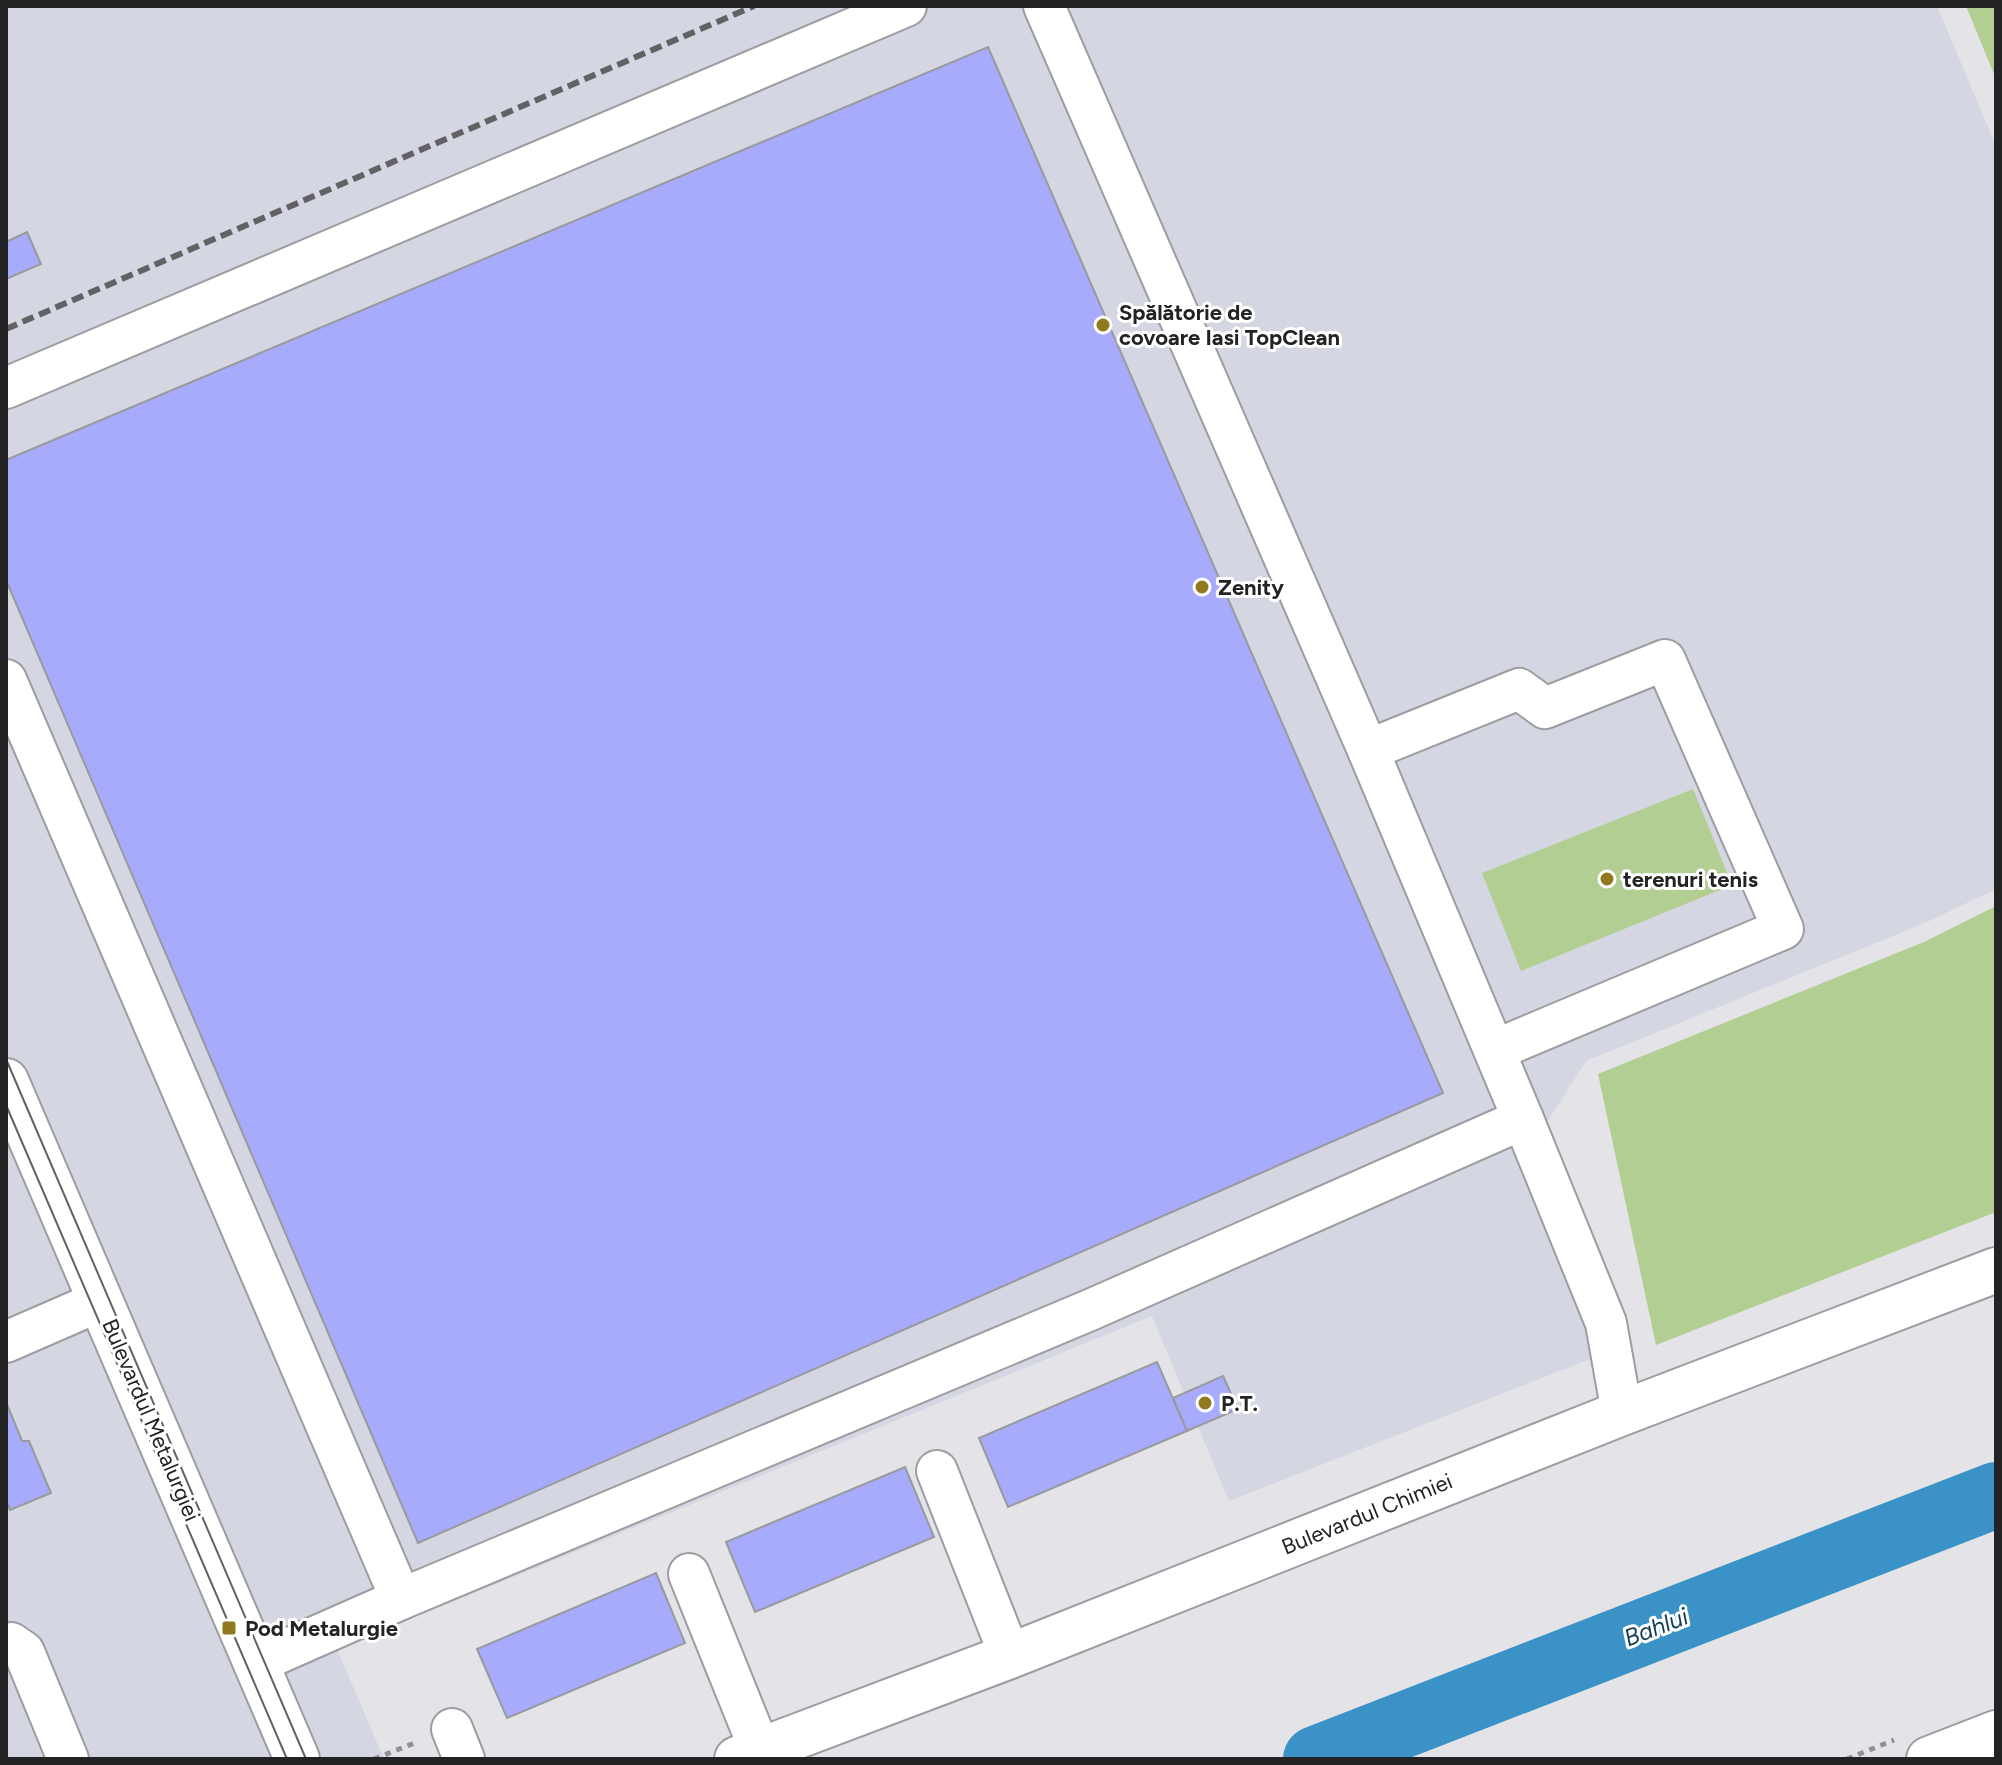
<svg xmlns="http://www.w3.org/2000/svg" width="2002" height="1765" font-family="Figtree,sans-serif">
	<rect width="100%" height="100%" fill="#e3e3e8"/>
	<path fill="#d4d6e2" d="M6 6H1937L1996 146V889L1927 922 1586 1061 1542 1130 1631 1343 1229 1501 1152 1316 337 1649 384 1759H6Z"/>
	<g fill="#b2ce92">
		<path d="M1966 6H1996V79Z"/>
		<path d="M1693 789 1732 885 1521 971 1482 873Z"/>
		<path d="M1996 906V1212L1656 1345 1598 1074 1924 942Z"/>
	</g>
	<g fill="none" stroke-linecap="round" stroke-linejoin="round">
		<path stroke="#3a92c6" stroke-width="66" d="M1316 1759 1996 1495"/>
	</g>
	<g fill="#a8abfb" stroke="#999a9e" stroke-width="2">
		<path d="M988 47 1443 1093 418 1543 6 580V460Z"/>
		<path d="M27 232 41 264 6 279V242Z"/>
		<path d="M1157 1362 1187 1431 1008 1507 979 1438Z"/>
		<path d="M1223 1376 1238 1409 1187 1431 1173 1398Z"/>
		<path d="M6 1402 22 1441H29L51 1493 10 1510 6 1499Z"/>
		<path d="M905 1467 934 1537 755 1612 726 1542Z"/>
		<path d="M656 1573 685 1643 507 1718 477 1649Z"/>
	</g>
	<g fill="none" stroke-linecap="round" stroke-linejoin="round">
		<defs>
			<g id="minor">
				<path d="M1044 6 1368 750 1523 1119 1606 1323 1622 1413"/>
				<path d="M6 388 906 6"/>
				<path d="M6 680 401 1599 1090 1310 1523 1119"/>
				<path d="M1368 750 1519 689 1545 708 1665 660 1783 929 1495 1050"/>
				<path d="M6 1342 100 1301"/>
				<path d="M937 1471 1010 1656"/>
				<path d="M689 1574 760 1750"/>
				<path d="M6 1644 11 1643 24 1652 68 1759"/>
				<path d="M256 1663 401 1599"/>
				<path d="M452 1729 464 1759"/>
			</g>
			<g id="major">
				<path d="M6 1081 297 1759"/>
				<path d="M737 1759 1010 1656 1622 1413 1996 1270"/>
				<path d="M1929 1759 1996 1733"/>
			</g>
		</defs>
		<use href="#minor" stroke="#9c9ca1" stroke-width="44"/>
		<use href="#major" stroke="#9c9ca1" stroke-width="48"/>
		<g stroke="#919195" stroke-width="5" stroke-dasharray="6 6" stroke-linecap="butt">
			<path d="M374 1759 417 1742"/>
			<path d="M1847 1759 1894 1740"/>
		</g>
		<use href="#minor" stroke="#fff" stroke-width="40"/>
		<use href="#major" stroke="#fff" stroke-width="44"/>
		<g stroke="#626265" stroke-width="2">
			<path d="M6 1059 306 1759"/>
			<path d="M6 1105 287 1759"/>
		</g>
		<path stroke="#626265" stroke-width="6" stroke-dasharray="12 6" stroke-linecap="butt" d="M6 329 754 6"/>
	</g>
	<g fill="#90791f" stroke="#fff" stroke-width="3">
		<circle cx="1103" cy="325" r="8"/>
		<circle cx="1202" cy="587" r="8"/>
		<circle cx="1607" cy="879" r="8"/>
		<circle cx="1205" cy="1403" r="8"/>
		<rect x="221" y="1620" width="16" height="16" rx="4"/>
	</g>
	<g text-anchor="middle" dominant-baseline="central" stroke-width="6" stroke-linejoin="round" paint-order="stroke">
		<g font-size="22" font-weight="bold" fill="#232325" stroke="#fff" text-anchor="start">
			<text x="1119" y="312">Spălătorie de<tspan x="1119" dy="25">covoare Iasi TopClean</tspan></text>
			<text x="1218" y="587">Zenity</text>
			<text x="1623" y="879">terenuri tenis</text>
			<text x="1221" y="1403">P.T.</text>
			<text x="245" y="1628">Pod Metalurgie</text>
		</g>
		<g font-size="22" fill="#232325" stroke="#fff">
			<text transform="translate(151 1420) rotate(67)">Bulevardul Metalurgiei</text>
			<text transform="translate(1367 1514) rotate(-22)">Bulevardul Chimiei</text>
		</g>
		<g font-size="24" font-style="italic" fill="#183e54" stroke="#fff">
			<text transform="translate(1656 1627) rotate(-21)">Bahlui</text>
		</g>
	</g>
	<rect width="2002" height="1765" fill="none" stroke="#232325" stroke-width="16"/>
</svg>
